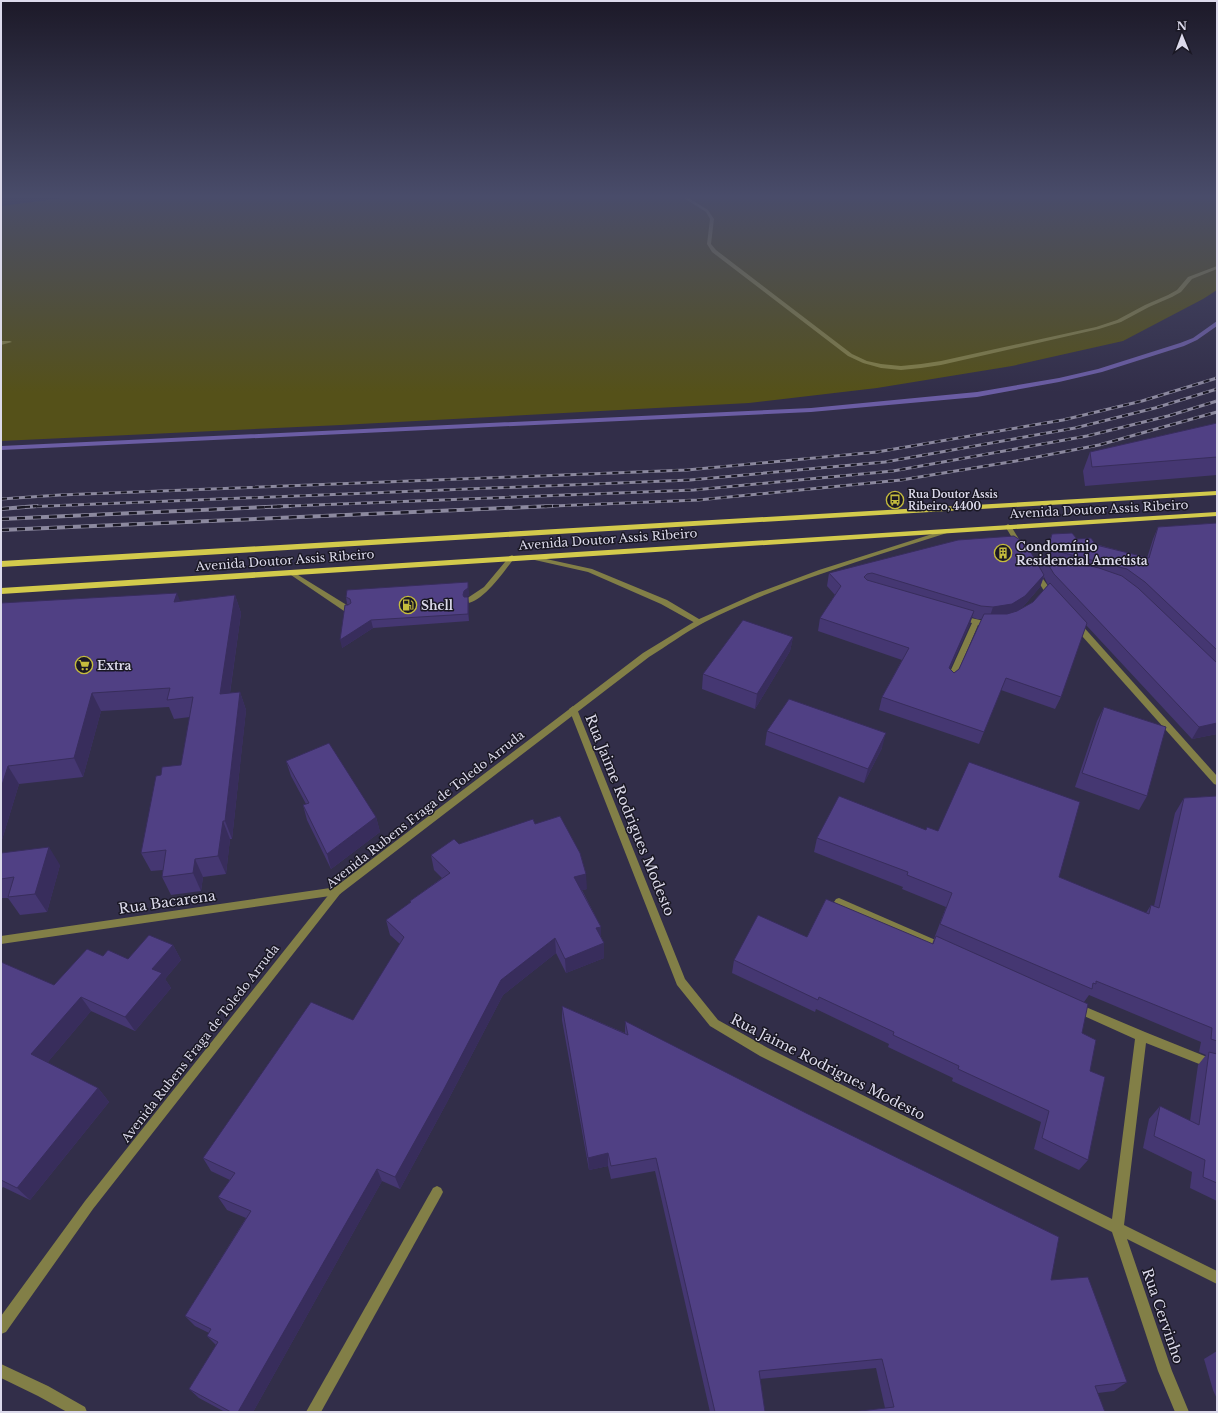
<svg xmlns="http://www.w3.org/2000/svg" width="1218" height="1413" font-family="'Libre Baskerville',serif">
	<rect width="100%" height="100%" fill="#322e49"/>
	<path fill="#555119" d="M87 195H1217V290L1203 299 1123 341 1012 366 877 388 749 403 341 425 1 441V206Z"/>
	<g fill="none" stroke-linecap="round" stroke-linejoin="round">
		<path fill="#6b5da4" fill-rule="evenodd" d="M1217 321V326L1197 340 1184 346 1102 372 1059 382 977 397 811 412 1 450V446L811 408 977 392 1059 378 1098 369 1180 343 1193 338Z"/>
		<g fill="#827f47" fill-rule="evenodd">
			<path d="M679 195H684L708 210 714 219 711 244 716 250 852 354 867 361 881 364 901 366 921 364 941 361 1096 327 1117 320 1145 305 1168 295 1177 290 1188 277 1217 266V269L1192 279 1181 292 1172 297 1149 307 1121 322 1099 329 941 365 921 368 901 370 881 368 863 363 848 356 712 252 707 244 710 219 706 212Z"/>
			<path d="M1 341H10L12 342 1 345Z"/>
			<path d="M512 555 515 557C507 568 481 605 466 603L465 601 466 599 484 587 510 556Z"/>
			<path d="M528 555 592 569 667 600 704 622 700 624H697L661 604 588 572 526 558V556Z"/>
			<path d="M290 570 350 607 351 609 350 611H344L288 573 287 572 288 571Z"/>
			<path d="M959 616H962L989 622 993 624 989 626 978 625 954 681 950 684 946 681 972 623 959 620 958 618Z"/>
			<path d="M437 1186 441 1188 443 1192 441 1196 321 1412H306L433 1188Z"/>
			<path d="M1 1364 48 1386 85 1407 87 1412H67L38 1396 1 1378Z"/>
		</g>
		<g fill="#827f47" fill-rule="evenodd">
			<path d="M1008 524 1011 526 1023 546 1022 547H1018L1017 546 1005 526Z"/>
			<path d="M1036 571 1038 572 1056 597 1055 599H1049L1033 573Z"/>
			<path d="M1074 623H1080L1217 776V785L1214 784 1074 627 1073 625Z"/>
			<path d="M573 706 577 709 685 979 718 1020 768 1048 1112 1219 1135 1039 1073 1011 1072 1008 1073 1005 1077 1003 1081 1005 1145 1032 1217 1061V1071L1146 1043 1124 1225 1217 1271V1284L1127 1239 1172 1371 1189 1412H1175L1158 1371 1112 1232 760 1056 710 1026 677 985 569 709Z"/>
			<path d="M337 887 340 888 342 891 340 894 337 895 1 944V936Z"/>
			<path d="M839 898 947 945 948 948 947 951 943 952 939 951 836 905 834 902 836 899Z"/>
		</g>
		<path fill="#827f47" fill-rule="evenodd" d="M948 529 950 530V532C867 559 781 583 703 623 684 633 667 646 649 657L340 894 93 1209 6 1332 1 1334V1316L85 1201 334 888 643 653 697 620 757 593 819 570Z"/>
		<g fill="#d3ca4c" fill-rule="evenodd">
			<path d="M1217 491V495L1 567V561Z"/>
			<path d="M1217 512V516L1 594V588Z"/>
		</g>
		<defs>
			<g id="rail-far1">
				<path d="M1 499 60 495 687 470 877 452 1063 420 1142 401 1217 378"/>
				<path d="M24 507 690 480 885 462 1075 428 1155 408 1217 389"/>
				<path d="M265 507 694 490 893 471 1087 436 1168 416 1217 401"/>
				<path d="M529 507 698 500 901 480 1016 461 1099 445 1217 412"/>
			</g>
			<g id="rail">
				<path d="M1 509 37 506"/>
				<path d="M1 519 290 506"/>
				<path d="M1 530 552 506"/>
			</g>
		</defs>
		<use href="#rail-far1" stroke="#8c899f" stroke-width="3"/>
		<use href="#rail" stroke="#8c899f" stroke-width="4"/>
		<use href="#rail-far1" stroke="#1a1824" stroke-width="2" stroke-dasharray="6" stroke-linecap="butt"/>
		<use href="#rail" stroke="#1a1824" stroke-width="2.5" stroke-dasharray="8" stroke-linecap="butt"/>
	</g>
	<g fill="#453772" fill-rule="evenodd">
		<path d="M1217 423V475L1085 486 1083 471 1090 452Z"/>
		<path d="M1217 523V734L1192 739 1086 625 1061 697 1055 709 1001 690 979 744 879 710 882 697 902 660 818 631 820 618 835 595 827 586 829 573 1039 567 1043 556 1045 557 1047 546 1052 534 1077 539 1147 558 1153 539 1158 527ZM1044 577 1048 585 1033 602 1016 612 1021 609 1040 587ZM972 617 977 619H982L959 669 954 673 950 669 970 624Z"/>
		<path d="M468 589 469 595 466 597 469 604V621L373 628 342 648 349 605 347 604 346 597Z"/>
		<path d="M235 595 241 613 230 693 240 692 246 710 232 839H230L226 874 203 877 201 891 171 895 162 877 163 870 151 871 141 853 161 775 181 765 190 717 174 719 169 707 101 711 83 777 19 784 1 843V603L180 601Z"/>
		<path d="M793 637 790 651 755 709 702 689 703 674Z"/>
		<path d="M1104 707 1147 796 1139 810 1075 787 1097 721Z"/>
		<path d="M767 731 882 748 864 783 765 745Z"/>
		<path d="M286 761 376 817 380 832 331 869 307 820 303 805 306 804 291 776Z"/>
		<path d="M1217 796V1201L1190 1188 1192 1172 1143 1148 1149 1119 1160 1106 1190 1121 1198 1065 1206 1055 1199 1052 1201 1042 1089 995 1084 1002 1082 1033 1090 1071 1088 1160 1079 1170 1034 1149 1041 1122 952 1081 953 1078 888 1047 889 1044 816 1009 815 1012 732 973 734 960 807 937 932 944 946 907 902 889 903 887 814 852 817 838 1059 877 1146 913 1151 905 1154 906 1175 813 1184 798Z"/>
		<path d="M535 824 587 889 582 890 601 927V937L604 943V958L566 973 556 953 503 995 446 1104 400 1189 382 1181 253 1412H225L199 1398 189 1389 216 1345 207 1336 209 1333 195 1326 185 1316 246 1218 227 1210 218 1197 230 1180 211 1171 203 1158 353 1020 400 944 390 935 386 920 410 903V901L442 878 434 870 431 855 459 844Z"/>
		<path d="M1 853 60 865 47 912 20 915 8 898H1Z"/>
		<path d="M173 945 181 960 165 979 171 988 135 1031 91 1011 47 1063 98 1088 109 1102 30 1200 3 1187 1 1189V962L54 985 103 956 128 959Z"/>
		<path d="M562 1006 625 1033V1021L1051 1280 1127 1382 1114 1391 1098 1393 885 1408 876 1368 760 1379 765 1412H710L655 1171 611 1179 608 1166 589 1170 562 1020Z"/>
		<path d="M1217 1351V1399L1213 1390 1204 1359Z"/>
	</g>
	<g fill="#382d5c">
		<path d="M1044 575 1040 587 1021 609 1007 617 989 619 993 607Z"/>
		<path d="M468 582 469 595 465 598 463 595Z"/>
		<path d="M177 593 184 611 174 602Z"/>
		<path d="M235 595 241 613 227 713 220 694Z"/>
		<path d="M468 597 469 604V621L468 614Z"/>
		<path d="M974 611 970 624 945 680 949 668Z"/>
		<path d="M371 620 373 628 342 648 340 640Z"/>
		<path d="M793 637 790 651 755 709 757 694Z"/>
		<path d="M240 692 246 710 232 839 225 821Z"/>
		<path d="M92 693 101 711 83 777 74 758Z"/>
		<path d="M1217 723V734L1192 739 1199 727Z"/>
		<path d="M886 733 882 748 864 783 868 769Z"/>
		<path d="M8 766 19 784 1 843V788Z"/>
		<path d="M376 817 380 832 331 869 327 854Z"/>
		<path d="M223 821 230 839 226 874 218 856Z"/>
		<path d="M49 847 60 865 47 912 35 894Z"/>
		<path d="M195 859 203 877 201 891 193 873Z"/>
		<path d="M586 874 587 889 575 892 574 877Z"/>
		<path d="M601 927V942L596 928Z"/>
		<path d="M555 938 556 953 503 995 446 1104 400 1189 395 1177 501 980Z"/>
		<path d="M604 943V958L566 973 565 959Z"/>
		<path d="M173 945 181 960 165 979 171 988 135 1031 125 1017 152 969Z"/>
		<path d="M81 997 91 1011 42 1069 31 1054Z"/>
		<path d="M98 1088 109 1102 30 1200 17 1188Z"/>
		<path d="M608 1153V1166L589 1170 588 1158Z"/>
		<path d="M377 1169 382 1181 253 1412H238Z"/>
	</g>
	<g fill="#504084" stroke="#382d5c">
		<path d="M1217 423V457L1092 467 1090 452Z"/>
		<path d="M1217 523V650L1145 582 1127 569 1048 549 1052 534 1072 533 1077 539 1091 538 1096 545 1149 558 1158 527Z"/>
		<path d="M1014 536 1026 544 1044 575 1025 596 1012 604 993 607 981 606 872 573 867 574 864 577 867 580 974 611 949 668 954 673 959 669 984 614H1007L1017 611 1033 602 1050 583 1087 623 1061 697 1006 678 984 732 882 697 909 648 820 618 841 586 829 573 958 540Z"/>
		<path d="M1043 556 1046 558 1047 556 1099 568 1122 576 1138 588 1217 663V723L1199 727 1054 574Z"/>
		<path d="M468 582V588L464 591 463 595 464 597H468V614L371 620 340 640 345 605H348L351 603 350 599 346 597 347 590Z"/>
		<path d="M177 593 174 602 235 595 220 694 240 692 225 821H223L218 856 195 859 193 873 162 877 166 850 141 853 156 776 161 775 162 767 181 765 193 697 167 700 170 688 92 693 74 758 8 766 1 788V603Z"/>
		<path d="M743 620 793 637 757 694 703 674Z"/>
		<path d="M789 699 886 733 868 769 767 731Z"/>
		<path d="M1104 707 1166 727 1147 796 1082 773Z"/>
		<path d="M329 743 376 817 327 854 303 805 309 803 286 761Z"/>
		<path d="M969 762 1080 802 1059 877 1149 914 1151 905 1159 908 1184 798 1217 796V1041L1211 1039 1212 1028 1096 981V984L1093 983 1092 989 940 924 952 893 907 875 908 872 817 838 839 796 926 830 927 827 938 831Z"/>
		<path d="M560 816 580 853 586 874 574 877 601 927 596 928 604 943 565 959 555 938 501 980 443 1091 395 1177 377 1169 238 1412H231L189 1389 218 1342 207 1336 211 1329 185 1316 251 1211 218 1197 235 1173 203 1158 311 1002 353 1020 404 937 386 920 411 902 410 901 450 873 431 855 454 839 459 844 533 819 535 824Z"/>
		<path d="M49 847 35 894 8 897 14 877 1 879V853Z"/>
		<path d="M826 899 933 944 936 936 1088 1004 1082 1033 1096 1040 1090 1071 1105 1077 1088 1160 1042 1138 1049 1111 958 1069 959 1066 893 1035 894 1032 819 997 818 1000 734 960 758 915 807 937Z"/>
		<path d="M149 935 173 945 152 969 162 973 125 1017 81 997 31 1054 98 1088 17 1188 1 1180V962L54 985 87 949 103 956 108 950 128 959Z"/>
		<path d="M562 1006 628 1035 625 1021 806 1113 1059 1237 1051 1280 1088 1277 1127 1382 1095 1386 1105 1412H852L894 1407 882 1359 759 1371 765 1412H715L656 1158 611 1166 608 1153 588 1158Z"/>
		<path d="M1209 1052 1217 1054V1183L1203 1177 1205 1160 1154 1136 1160 1106 1199 1125Z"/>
	</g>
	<linearGradient id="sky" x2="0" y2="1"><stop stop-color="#1c1928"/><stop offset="0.5" stop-color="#494c6a"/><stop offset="1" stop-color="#494c6a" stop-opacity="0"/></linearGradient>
	<rect width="1218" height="393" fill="url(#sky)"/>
	<defs>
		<symbol id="bus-ring" viewBox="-11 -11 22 22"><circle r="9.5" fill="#1a1824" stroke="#c5bc3d" stroke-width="1.5"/><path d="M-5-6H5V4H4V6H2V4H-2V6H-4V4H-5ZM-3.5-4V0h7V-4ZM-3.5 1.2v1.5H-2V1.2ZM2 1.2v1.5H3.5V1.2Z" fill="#c5bc3d"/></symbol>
		<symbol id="building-ring" viewBox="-11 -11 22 22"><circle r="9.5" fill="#1a1824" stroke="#c5bc3d" stroke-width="1.5"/><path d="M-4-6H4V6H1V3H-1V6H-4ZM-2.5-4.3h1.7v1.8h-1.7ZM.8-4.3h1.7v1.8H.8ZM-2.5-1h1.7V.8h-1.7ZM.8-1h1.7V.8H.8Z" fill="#c5bc3d"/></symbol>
		<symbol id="fuel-ring" viewBox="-11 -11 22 22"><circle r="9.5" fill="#1a1824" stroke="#c5bc3d" stroke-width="1.5"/><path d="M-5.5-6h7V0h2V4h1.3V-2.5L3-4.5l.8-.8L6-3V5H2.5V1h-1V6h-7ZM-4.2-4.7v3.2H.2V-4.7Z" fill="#c5bc3d"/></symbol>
		<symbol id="supermarket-ring" viewBox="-11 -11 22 22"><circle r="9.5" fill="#1a1824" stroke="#c5bc3d" stroke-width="1.5"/><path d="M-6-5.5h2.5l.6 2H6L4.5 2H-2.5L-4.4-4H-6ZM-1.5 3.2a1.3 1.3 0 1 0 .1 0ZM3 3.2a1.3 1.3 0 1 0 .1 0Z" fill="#c5bc3d"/></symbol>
	</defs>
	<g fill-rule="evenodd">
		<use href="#bus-ring" x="885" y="490" width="20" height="20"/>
		<use href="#building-ring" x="993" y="543" width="20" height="20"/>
		<use href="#fuel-ring" x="398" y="595" width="20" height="20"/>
		<use href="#supermarket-ring" x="74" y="655" width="20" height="20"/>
	</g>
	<g text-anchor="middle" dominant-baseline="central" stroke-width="3" stroke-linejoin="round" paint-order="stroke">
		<g font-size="10" font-weight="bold" fill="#dcdaeb" stroke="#1a1824" text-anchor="start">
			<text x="908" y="494">Rua Doutor Assis<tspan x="908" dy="12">Ribeiro, 4400</tspan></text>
		</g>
		<g font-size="12" fill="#dcdaeb" stroke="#1a1824">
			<text transform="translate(1099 509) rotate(-3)">Avenida Doutor Assis Ribeiro</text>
			<text transform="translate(608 539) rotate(-4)">Avenida Doutor Assis Ribeiro</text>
			<text transform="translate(285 560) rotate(-4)">Avenida Doutor Assis Ribeiro</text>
			<text transform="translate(425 809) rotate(-38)">Avenida Rubens Fraga de Toledo Arruda</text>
			<text transform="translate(200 1043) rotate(-52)">Avenida Rubens Fraga de Toledo Arruda</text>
		</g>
		<g font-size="12" font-weight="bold" fill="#dcdaeb" stroke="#1a1824" text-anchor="start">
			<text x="1016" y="546">Condomínio<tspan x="1016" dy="14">Residencial Ametista</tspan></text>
			<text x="421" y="605">Shell</text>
			<text x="97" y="665">Extra</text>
		</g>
		<g font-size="14" fill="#dcdaeb" stroke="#1a1824">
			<text transform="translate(630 815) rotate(68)">Rua Jaime Rodrigues Modesto</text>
			<text transform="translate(167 902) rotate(-8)">Rua Bacarena</text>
			<text transform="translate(828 1067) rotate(27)">Rua Jaime Rodrigues Modesto</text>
			<text transform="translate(1163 1316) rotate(71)">Rua Cervinho</text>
		</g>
	</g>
	<rect width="1218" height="1413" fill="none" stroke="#dcdaeb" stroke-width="4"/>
	<g transform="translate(1182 36) rotate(359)" stroke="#1a1824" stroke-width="3" paint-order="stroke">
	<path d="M0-3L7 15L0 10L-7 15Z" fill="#dcdaeb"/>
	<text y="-6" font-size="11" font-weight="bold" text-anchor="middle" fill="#dcdaeb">N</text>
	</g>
</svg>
